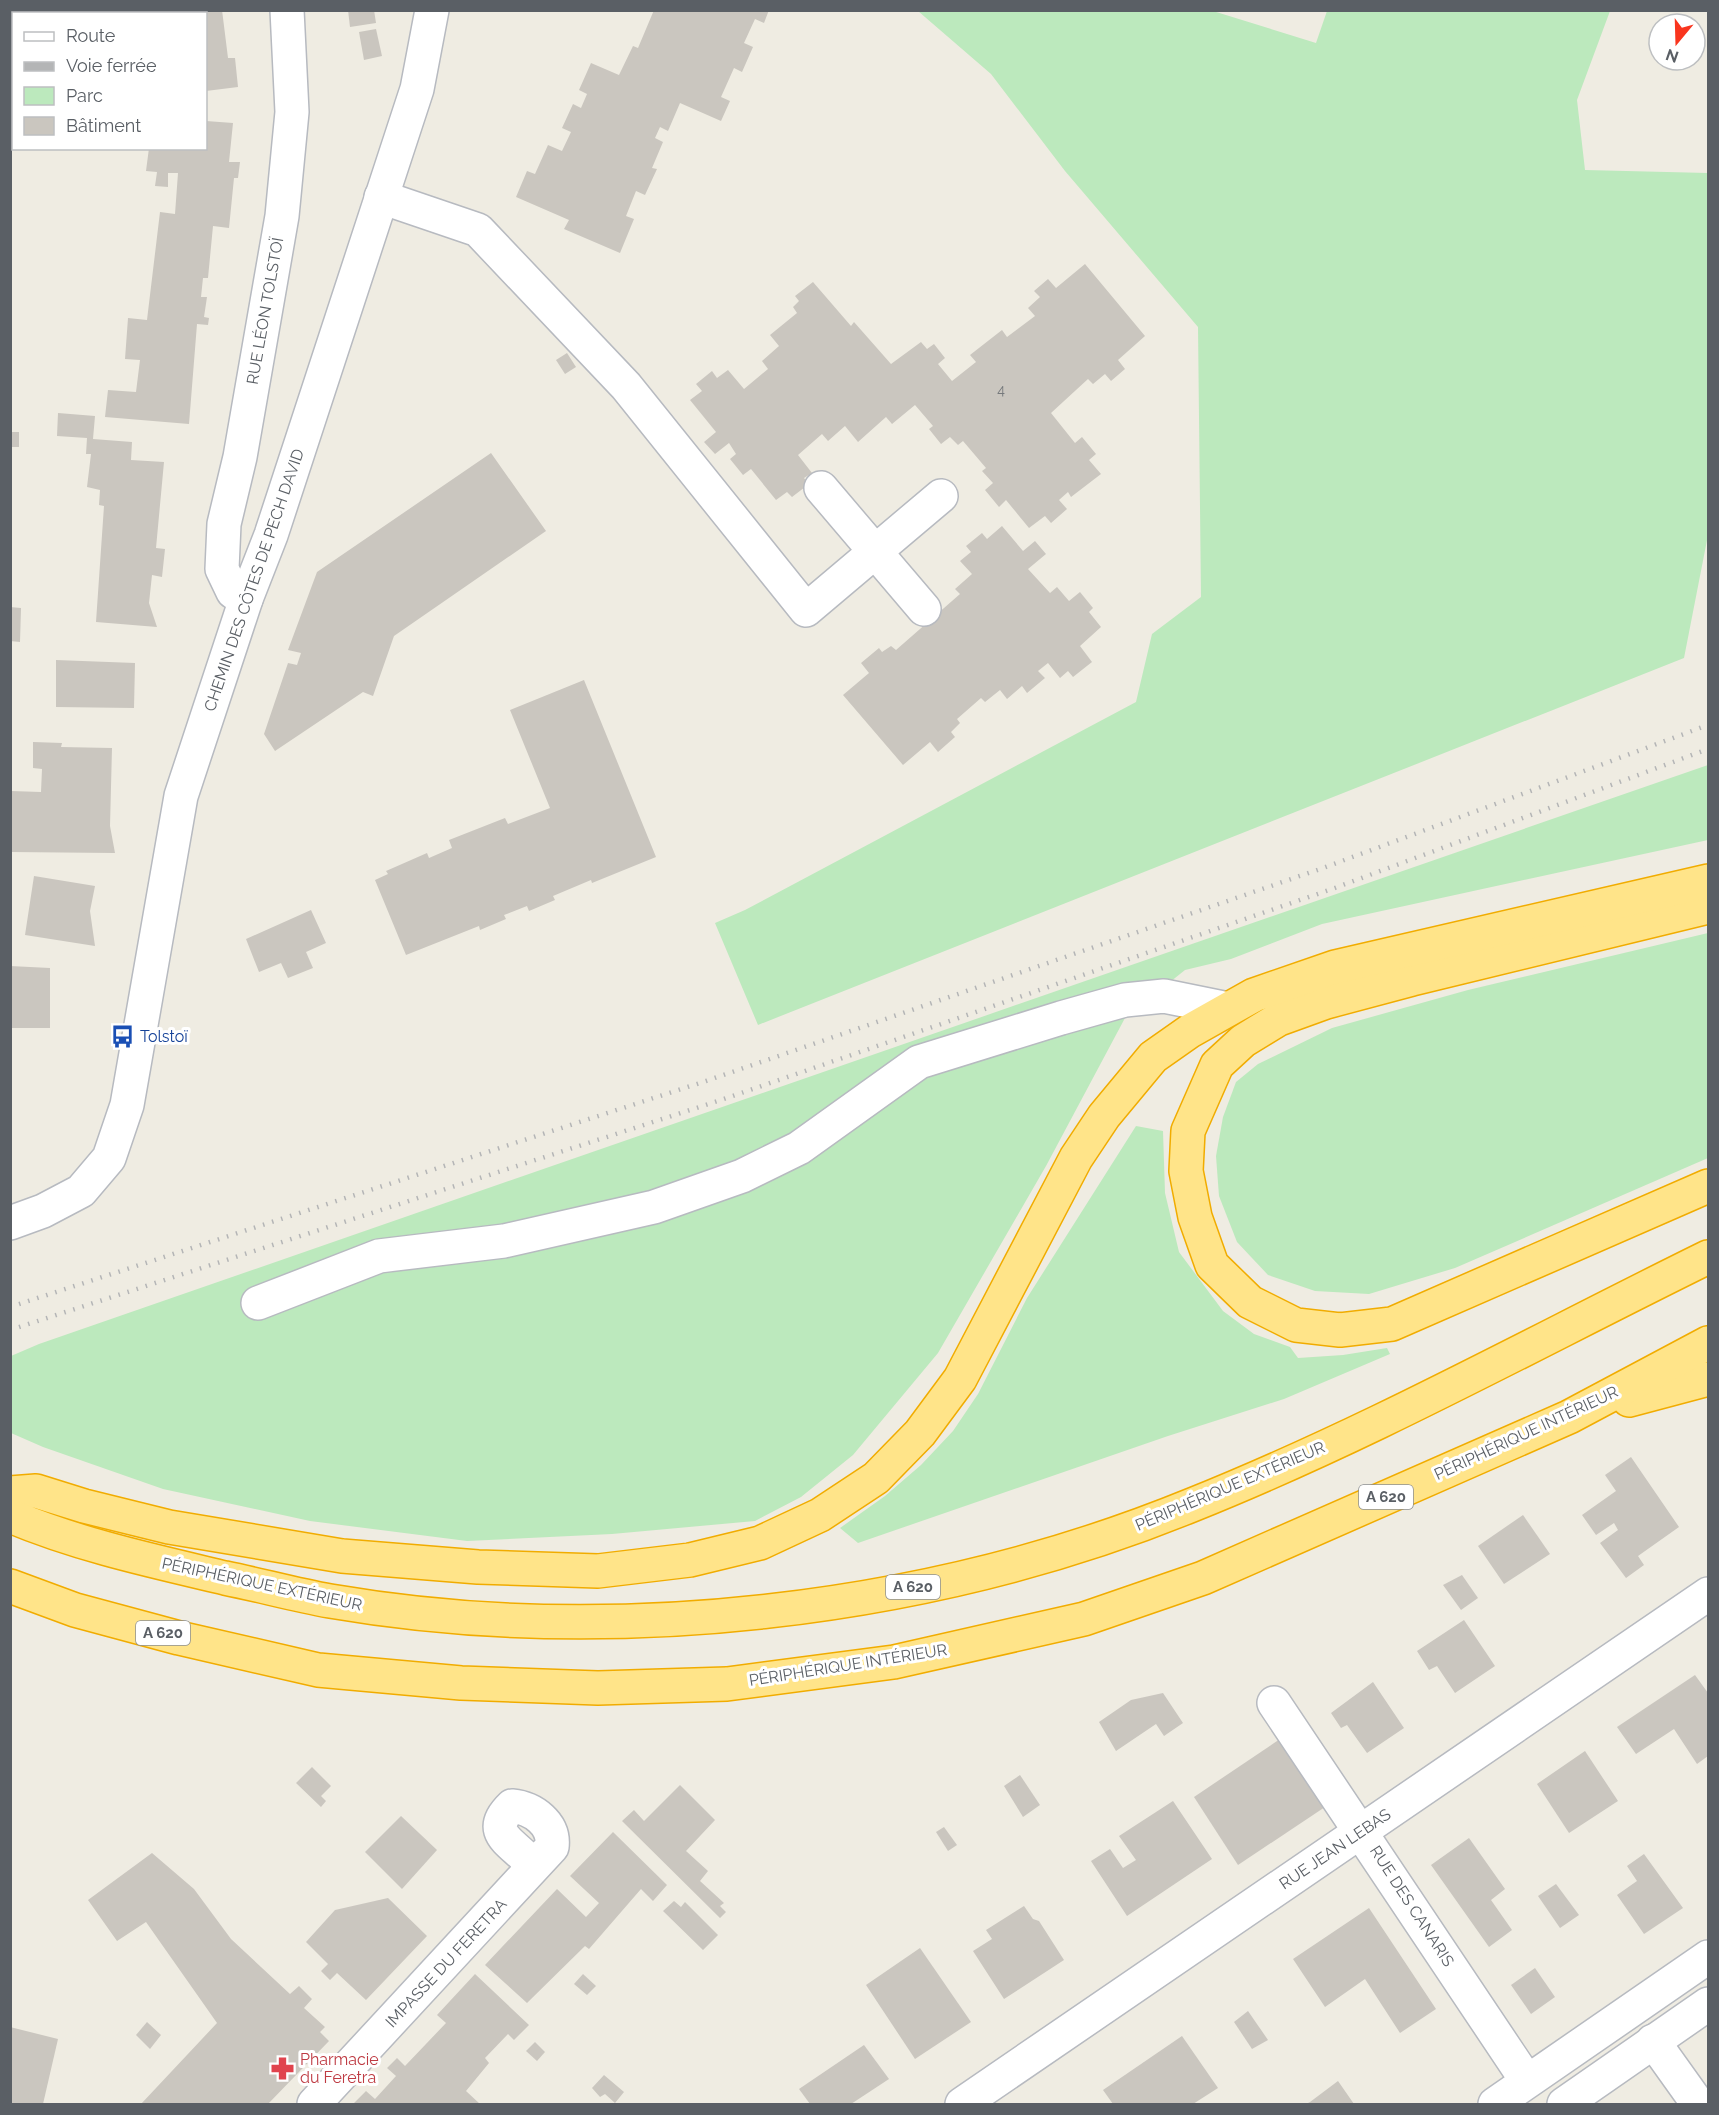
<svg xmlns="http://www.w3.org/2000/svg" width="1719" height="2115" font-family="Raleway,sans-serif">
	<rect width="100%" height="100%" fill="#efece2"/>
	<g fill="#bce9bd">
		<path d="M918 11H1213L1316 43 1327 11H1610L1577 100 1585 170 1708 173V535L1684 658 758 1025 715 923 745 910 1136 702 1152 634 1201 597 1198 327 1065 171 991 74Z"/>
		<path d="M1708 765V840L1322 924 1231 959 1185 970 1125 1018 1046 1166 938 1353 853 1455 801 1497 755 1521 612 1534 467 1541 310 1521 163 1489 43 1447 11 1433V1356L39 1344Z"/>
		<path d="M1708 933V1158L1455 1268 1369 1294 1315 1291 1268 1275 1237 1242 1219 1196 1216 1156 1223 1117 1236 1082 1258 1064 1332 1028 1468 990Z"/>
		<path d="M1136 1126 1163 1131 1165 1193 1179 1252 1223 1311 1254 1334 1290 1347 1298 1358 1343 1355 1387 1348 1390 1354 1284 1399 1168 1436 858 1543 840 1528 885 1496 921 1465 953 1431 978 1394 1027 1298Z"/>
	</g>
	<g fill="#cac6bf">
		<path d="M170 10H222L228 58H235L238 87 206 91V14H173Z"/>
		<path d="M348 10H374L376 23 350 27Z"/>
		<path d="M654 10H769L764 23 755 19 744 43 753 47 742 72 734 68 721 97 730 101 721 121 680 103 668 131 660 127 655 138 663 142 652 168 657 169 645 195 636 191 626 216 634 219 620 253 564 229 569 220 516 197 527 171 535 174 548 145 562 151 571 132 562 128 573 104 581 108 587 94 579 90 591 63 619 75 633 46 638 48Z"/>
		<path d="M376 29 382 56 364 60 359 32Z"/>
		<path d="M206 121 233 123 229 162H240L238 178H234L229 228 213 226 208 278H203L201 297H207L204 317 209 318 208 325 197 324 189 424 105 417 108 390 136 392 140 360 125 359 128 318 147 320 160 212 175 214 178 173H168V187L155 186 157 172 146 171 149 148H206Z"/>
		<path d="M1085 264 1145 336 1118 360 1125 369 1111 381 1105 374 1093 384 1088 379 1051 413 1075 443 1082 437 1096 454 1089 460 1101 474 1071 497 1068 492 1059 500 1067 509 1051 523 1045 516 1029 528 1006 500 999 507 985 490 993 483 982 471 986 468 963 441 958 445 950 437 941 444 929 429 933 426 915 405 892 424 886 417 858 442 845 426 828 441 822 434 798 455 812 473 804 478 809 484 792 497 787 492 776 500 751 469 743 475 730 459 736 454 729 443 715 454 704 442 716 432 690 400 702 391 696 384 712 371 717 378 728 370 744 389 768 369 762 361 779 346 770 335 797 313 793 307 799 301 795 296 813 282 851 326 854 322 891 364 921 342 927 349 934 344 945 358 938 364 952 381 976 362 970 355 1002 330 1007 337 1035 316 1028 308 1040 297 1034 291 1048 279 1056 288Z"/>
		<path d="M567 353 576 367 565 374 556 360Z"/>
		<path d="M58 413 95 416 93 439 132 442 131 460 164 462 156 548 165 549 162 577 152 575 149 603 157 627 96 622 104 506 99 505 100 490 87 487 91 454H86L87 438 57 436Z"/>
		<rect x="10" y="432" width="9" height="15"/>
		<path d="M491 453 546 531 394 636 373 696 363 692 275 751 264 734 288 663 297 665 301 653 288 650 317 572Z"/>
		<path d="M1002 526 1023 551 1035 541 1046 554 1028 569 1050 593 1057 587 1069 601 1080 592 1093 608 1089 612 1101 627 1080 646 1092 662 1073 677 1068 671 1060 678 1048 663 1038 671 1045 678 1027 693 1022 686 1007 699 1000 690 985 702 981 698 957 719 960 723 951 732 955 737 938 752 930 742 903 765 843 695 869 673 861 663 879 648 882 652 891 646 896 650 960 594 955 589 972 574 960 561 971 552 966 546 982 533 987 539Z"/>
		<path d="M10 607 21 608 20 642 10 641Z"/>
		<path d="M56 660 135 663 134 708 56 707Z"/>
		<path d="M584 680 656 857 592 883 591 880 553 896 555 900 529 911 527 906 504 915 506 919 480 930 479 926 406 955 375 880 388 874 386 871 427 853 429 858 452 848 449 840 505 818 508 824 550 808 510 710Z"/>
		<path d="M33 742 62 743 61 747 112 748 110 826 115 853 10 852 11 791 41 792 42 769 33 768Z"/>
		<path d="M34 876 95 886 90 911 95 946 25 935Z"/>
		<path d="M311 910 326 943 306 952 313 968 288 978 281 963 259 972 246 939Z"/>
		<path d="M10 966 50 968V1028H10Z"/>
		<path d="M1631 1457 1679 1527 1638 1556 1644 1565 1626 1578 1600 1543 1618 1530 1614 1523 1596 1535 1582 1515 1616 1491 1605 1475Z"/>
		<path d="M1523 1515 1550 1554 1504 1584 1478 1546Z"/>
		<path d="M1462 1575 1478 1598 1461 1610 1443 1585Z"/>
		<path d="M1464 1620 1495 1666 1455 1693 1437 1666 1429 1670 1417 1651Z"/>
		<path d="M1695 1675 1708 1693V1756L1697 1764 1674 1729 1636 1754 1617 1727Z"/>
		<path d="M1373 1682 1404 1728 1367 1753 1347 1725 1341 1728 1331 1713Z"/>
		<path d="M1163 1693 1183 1723 1164 1736 1156 1724 1116 1751 1099 1722 1131 1700Z"/>
		<path d="M1283 1737 1328 1805 1238 1865 1194 1797Z"/>
		<path d="M1585 1751 1618 1801 1569 1833 1537 1784Z"/>
		<path d="M312 1767 331 1786 321 1796 326 1801 321 1807 296 1783Z"/>
		<path d="M1020 1775 1040 1805 1023 1817 1004 1786Z"/>
		<path d="M680 1785 715 1820 686 1851 708 1871 700 1881 724 1903 720 1906 726 1912 720 1918 622 1821 634 1810 644 1821Z"/>
		<path d="M1173 1801 1212 1859 1127 1916 1091 1861 1110 1849 1123 1868 1136 1860 1119 1836Z"/>
		<path d="M401 1816 437 1850 402 1889 365 1852Z"/>
		<path d="M944 1827 957 1845 948 1851 936 1832Z"/>
		<path d="M613 1832 667 1885 653 1901 641 1889 589 1949 585 1946 527 2003 485 1965 557 1889 586 1917 599 1903 570 1876Z"/>
		<path d="M1469 1838 1505 1889 1491 1900 1512 1930 1489 1947 1431 1865Z"/>
		<path d="M152 1853 194 1889 231 1939 290 1994 299 1986 312 1999 304 2008 325 2027 320 2032 329 2041 268 2104H141L217 2023 146 1922 117 1941 88 1900Z"/>
		<path d="M1644 1854 1683 1908 1644 1934 1617 1895 1637 1881 1627 1866Z"/>
		<path d="M1556 1884 1579 1915 1560 1928 1538 1896Z"/>
		<path d="M388 1898 427 1936 366 2000 337 1973 330 1980 321 1971 328 1964 306 1942 335 1910Z"/>
		<path d="M674 1901 681 1907 685 1902 718 1935 703 1950 663 1911Z"/>
		<path d="M1024 1906 1033 1919 1039 1921 1064 1960 1004 1999 973 1951 992 1939 986 1930Z"/>
		<path d="M1369 1908 1436 2009 1400 2033 1365 1979 1325 2007 1293 1959Z"/>
		<path d="M920 1948 971 2022 915 2059 866 1985Z"/>
		<path d="M1535 1968 1555 1997 1531 2014 1511 1985Z"/>
		<path d="M475 1974 529 2025 514 2040 508 2034 485 2058 489 2063 466 2091 480 2104H353L366 2091 375 2099 396 2076 387 2068 397 2058 405 2066 446 2023 437 2015Z"/>
		<path d="M583 1974 596 1986 587 1995 574 1984Z"/>
		<path d="M1248 2011 1268 2040 1252 2049 1234 2022Z"/>
		<path d="M147 2022 161 2035 150 2049 136 2035Z"/>
		<path d="M10 2027 58 2039 43 2104H10Z"/>
		<path d="M1182 2036 1218 2088 1193 2104H1113L1103 2090Z"/>
		<path d="M535 2042 545 2052 537 2061 526 2051Z"/>
		<path d="M864 2045 889 2079 851 2104H810L799 2089Z"/>
		<path d="M604 2075 624 2092 615 2103 605 2094 600 2097 592 2088Z"/>
		<path d="M1338 2081 1354 2104H1306L1310 2102Z"/>
	</g>
	<g fill="none" stroke-linecap="round" stroke-linejoin="round">
		<defs>
			<g id="minor">
				<path d="M381 197 478 230 626 386 806 610 941 496"/>
				<path d="M821 488 924 609"/>
				<path d="M246 599 233 592 222 569 224 524 240 457 282 216 292 112 287 10"/>
				<path d="M10 1223 43 1211 81 1191 109 1158 127 1105 181 796 246 599 271 535 417 89 432 10"/>
				<path d="M258 1303 379 1256 504 1241 654 1207 742 1176 799 1148 919 1062 1061 1018 1125 1000 1164 996 1228 1009"/>
				<path d="M1274 1703 1527 2081"/>
				<path d="M1653 2041 1698 2104"/>
				<path d="M314 2104 552 1847C555 1824 533 1808 512 1806 486 1831 508 1840 527 1859L528 1873"/>
				<path d="M962 2104 1708 1594"/>
				<path d="M1495 2104 1708 1957"/>
				<path d="M1564 2104 1708 2004"/>
			</g>
			<g id="highway">
				<path d="M1708 907 1412 979 1326 1002 1279 1019 1243 1041 1217 1065 1188 1131 1186 1171 1195 1217 1212 1265 1250 1302 1296 1325 1340 1330 1392 1324 1708 1186"/>
				<path d="M1629 1400 1708 1379"/>
				<path d="M10 1493 36 1491 84 1506 169 1527 342 1556 478 1567 598 1571 690 1560 760 1543 820 1515 876 1478 920 1433 960 1379 1076 1158 1104 1116 1153 1057 1190 1031 1254 995 1335 967 1708 881"/>
				<path d="M10 1516C79 1545 153 1561 225 1578 260 1585 295 1595 330 1601 610 1649 930 1612 1192 1505 1369 1434 1537 1341 1708 1257"/>
				<path d="M10 1586 75 1610 179 1638 318 1670 461 1683 598 1688 727 1684 894 1662 1084 1619 1203 1578 1569 1417 1708 1343"/>
			</g>
		</defs>
		<use href="#minor" stroke="#b7bac0" stroke-width="36"/>
		<use href="#highway" stroke="#f1ac00" stroke-width="36"/>
		<use href="#minor" stroke="#fff" stroke-width="33"/>
		<use href="#highway" stroke="#ffe489" stroke-width="33"/>
		<g stroke="#b4b5b6" stroke-width="4.5" stroke-dasharray="1.5 8" stroke-linecap="butt">
			<path d="M10 1307 706 1081 1323 868 1708 725"/>
			<path d="M10 1330 721 1100 1332 889 1708 749"/>
		</g>
	</g>
	<defs>
		<symbol id="bus-bare" viewBox="-9 -9 18 18"><path d="M-5-6H5V4H4V6H2V4H-2V6H-4V4H-5ZM-3.5-4V0h7V-4ZM-3.5 1.2v1.5H-2V1.2ZM2 1.2v1.5H3.5V1.2Z" fill="#1a4fb4" stroke="#fff" stroke-width="2.5" paint-order="stroke"/></symbol>
		<symbol id="pharmacy-bare" viewBox="-9 -9 18 18"><path d="M-2-6h4v4h4v4h-4v4h-4v-4h-4v-4h4Z" fill="#e0444e" stroke="#fff" stroke-width="2.5" paint-order="stroke"/></symbol>
	</defs>
	<g fill-rule="evenodd">
		<use href="#bus-bare" x="106" y="1020" width="33" height="33"/>
		<use href="#pharmacy-bare" x="266" y="2052" width="33" height="33"/>
	</g>
	<g text-anchor="middle" dominant-baseline="central" stroke-width="6" stroke-linejoin="round" paint-order="stroke">
		<g font-size="14" fill="#76797c">
			<text x="1001" y="390">4</text>
		</g>
		<g fill="#fff" stroke="#8c8f93" stroke-width="1.5">
			<rect x="1359" y="1485" width="54" height="24" rx="4.5"/>
			<rect x="886" y="1575" width="54" height="24" rx="4.5"/>
			<rect x="136" y="1621" width="54" height="24" rx="4.5"/>
		</g>
		<g font-size="15" font-weight="bold" fill="#5a5f65">
			<text x="1386" y="1497">A 620</text>
			<text x="913" y="1587">A 620</text>
			<text x="163" y="1633">A 620</text>
		</g>
		<g font-size="16" fill="#5a5f65" stroke="#fff">
			<text transform="translate(265 311) rotate(-80)">RUE LÉON TOLSTOÏ</text>
			<text transform="translate(254 580) rotate(-71)">CHEMIN DES CÔTES DE PECH DAVID</text>
			<text transform="translate(1526 1433) rotate(-25)">PÉRIPHÉRIQUE INTÉRIEUR</text>
			<text transform="translate(1230 1486) rotate(-23)">PÉRIPHÉRIQUE EXTÉRIEUR</text>
			<text transform="translate(262 1584) rotate(12)">PÉRIPHÉRIQUE EXTÉRIEUR</text>
			<text transform="translate(848 1665) rotate(-9)">PÉRIPHÉRIQUE INTÉRIEUR</text>
			<text transform="translate(1335 1849) rotate(-34)">RUE JEAN LEBAS</text>
			<text transform="translate(1412 1906) rotate(57)">RUE DES CANARIS</text>
			<text transform="translate(446 1963) rotate(-47)">IMPASSE DU FERETRA</text>
		</g>
		<g font-size="16" fill="#164399" stroke="#fff" text-anchor="start">
			<text x="140" y="1036">Tolstoï</text>
		</g>
		<g font-size="16" fill="#be3a42" stroke="#fff" text-anchor="start">
			<text x="300" y="2059">Pharmacie<tspan x="300" dy="18">du Feretra</tspan></text>
		</g>
	</g>
	<rect width="1719" height="2115" fill="none" stroke="#5a5f65" stroke-width="24"/>
	<rect x="12" y="12" width="195" height="138" fill="#ffffff" stroke="#bdbfc1" stroke-width="1.5"/>
	<rect x="24" y="32" width="30" height="9" fill="#ffffff" stroke="#bdbfc1" stroke-width="1.5"/>
	<text x="66" y="42" font-size="18" fill="#5a5f65">Route</text>
	<rect x="24" y="62" width="30" height="9" fill="#b4b5b6" stroke="#bdbfc1" stroke-width="1.5"/>
	<text x="66" y="72" font-size="18" fill="#5a5f65">Voie ferrée</text>
	<rect x="24" y="87" width="30" height="18" fill="#bce9bd" stroke="#bdbfc1" stroke-width="1.5"/>
	<text x="66" y="102" font-size="18" fill="#5a5f65">Parc</text>
	<rect x="24" y="117" width="30" height="18" fill="#cac6bf" stroke="#bdbfc1" stroke-width="1.5"/>
	<text x="66" y="132" font-size="18" fill="#5a5f65">Bâtiment</text>
	<g transform="translate(1677 42) rotate(199)"><circle r="28" fill="#ffffff" stroke="#bdbfc1" stroke-width="1.5"/>
	<path d="M0-4.5L10 22L0 15L-10 22Z" fill="#f9351e"/>
	<text y="-9" font-size="16" font-weight="bold" text-anchor="middle" fill="#5a5f65">N</text>
	</g>
</svg>
